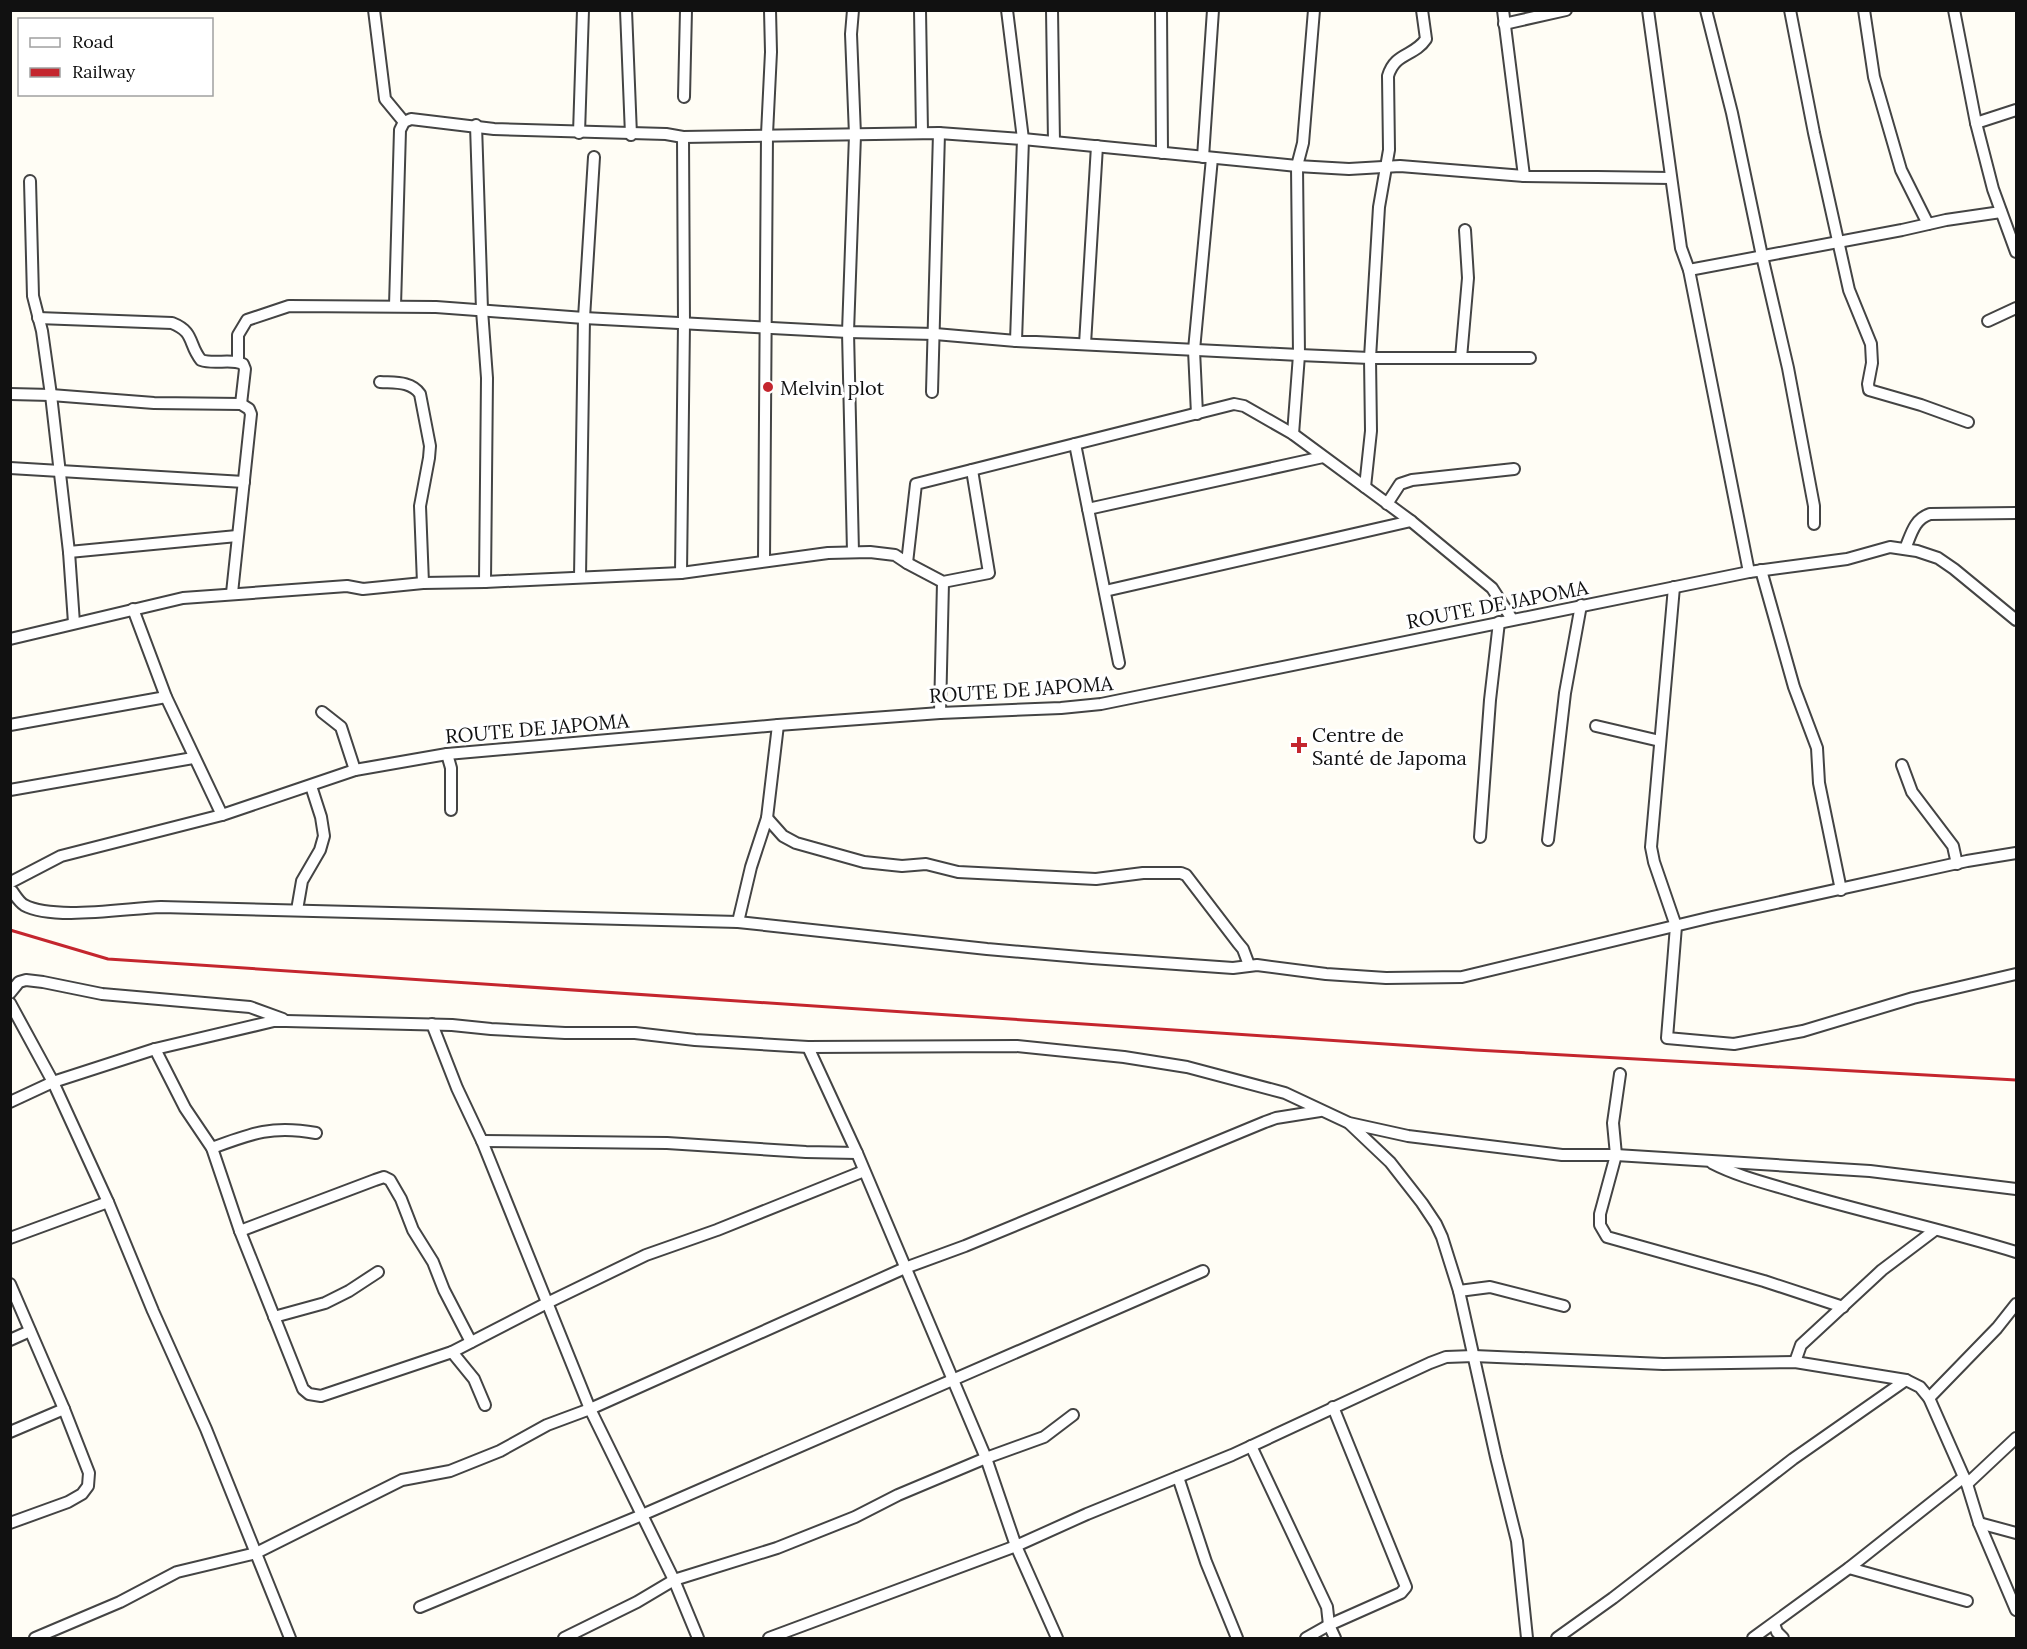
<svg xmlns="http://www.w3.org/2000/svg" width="2027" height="1649" font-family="Lora,serif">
	<rect width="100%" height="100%" fill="#fffdf5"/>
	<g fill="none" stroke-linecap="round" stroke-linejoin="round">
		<defs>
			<g id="minor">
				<path d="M374 10 385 99 404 122"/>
				<path d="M626 10 631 135"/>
				<path d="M920 10 922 132"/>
				<path d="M1007 10 1023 139 1016 341"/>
				<path d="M1052 10 1054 142"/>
				<path d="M1161 10 1162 153"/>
				<path d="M1503 10 1524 176"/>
				<path d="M1648 10 1681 248 1689 270 1749 572"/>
				<path d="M1706 10 1732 113 1762 256 1788 368 1814 506V524"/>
				<path d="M1790 10 1814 133 1849 290 1871 344 1872 363 1868 384 1869 390 1921 405 1968 422"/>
				<path d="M1864 10 1874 77 1901 170 1928 224"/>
				<path d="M1954 10 1976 123 1993 189 2016 252"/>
				<path d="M1504 24 1566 10"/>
				<path d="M684 97 686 10"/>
				<path d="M1976 123 2016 110"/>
				<path d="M476 125 482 310 487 378 485 582"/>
				<path d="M579 133 583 10"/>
				<path d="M1203 157 1213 10"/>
				<path d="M30 181 33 296 42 331 51 395 69 552 74 623"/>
				<path d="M1689 270 1902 230 1946 220 2001 212"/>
				<path d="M395 306 400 130 404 122 411 119 494 129 666 134 683 137 939 133 1023 139 1297 166 1349 169 1400 166 1524 176 1671 178"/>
				<path d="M38 318 172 323C195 332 188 344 201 360 215 365 230 358 243 364L245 369 241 404"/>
				<path d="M1988 321 2016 308"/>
				<path d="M1085 344 1097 146"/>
				<path d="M1461 358 1468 278 1465 230"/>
				<path d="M238 362V335L247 320 289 306 436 307 584 318 848 332 935 334 1016 341 1299 355 1370 358H1530"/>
				<path d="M380 382C395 383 411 381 420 394L430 446 429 458 420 506 423 583"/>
				<path d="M932 392 939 133"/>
				<path d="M10 394 51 395 154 403 241 404 249 409 251 414 232 593"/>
				<path d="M1197 414 1194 350 1212 158"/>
				<path d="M1293 434 1299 355 1297 166 1303 143 1314 10"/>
				<path d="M1075 444 1119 663"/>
				<path d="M10 468 244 482"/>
				<path d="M1365 487 1371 431 1370 358 1379 207 1389 150 1388 76C1395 52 1414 57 1426 39L1422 10"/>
				<path d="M1387 504 1400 484 1412 480 1514 469"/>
				<path d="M1088 509 1323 457"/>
				<path d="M1905 549C1911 535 1914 519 1930 514L2016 513"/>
				<path d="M69 552 237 536"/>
				<path d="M853 552 848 332 855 135 851 34 853 10"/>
				<path d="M764 561 767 134 771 52 770 10"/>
				<path d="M907 563 916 484 1234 404 1244 406 1293 434 1411 521 1492 588 1512 619"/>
				<path d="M1761 570 1794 687 1817 748 1819 783 1841 890"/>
				<path d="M681 573 684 323 683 137"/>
				<path d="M580 577 584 318 594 157"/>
				<path d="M1674 587 1651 847 1654 862 1676 926 1667 1038 1734 1044 1803 1031 1913 998 2016 974"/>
				<path d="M1105 591 1411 521"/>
				<path d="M133 609 166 697 222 815"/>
				<path d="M10 639 183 598 347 586 363 589 423 583 485 582 681 573 828 553 870 552 895 555 907 563 943 582 989 573 972 470"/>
				<path d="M322 712 341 727 355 770"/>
				<path d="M940 713 943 582"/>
				<path d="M10 725 166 697"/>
				<path d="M1596 726 1660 741"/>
				<path d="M447 754 451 768V810"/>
				<path d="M1902 765 1912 792 1953 846 1957 864"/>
				<path d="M10 790 193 758"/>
				<path d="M767 818 783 836 796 843 864 862 902 866 926 864 958 872 1096 879 1143 873H1181L1186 875 1238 943 1243 949 1249 965"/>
				<path d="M1480 837 1490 700 1499 622"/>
				<path d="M1548 840 1565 693 1581 605"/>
				<path d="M13 881 61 856 222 815 355 770 447 754 778 725 940 713 1061 708 1101 704 1749 572 1847 559 1890 547 1917 551 1938 558 1954 569 2016 620"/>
				<path d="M12 891C15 895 19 902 24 905 53 921 127 908 161 907L738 922 987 949 1092 958 1233 968 1257 965 1326 974 1386 978 1462 977 1712 917 1967 861 2016 853"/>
				<path d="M297 910 302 881 320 850 324 836 321 817 311 786"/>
				<path d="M738 922 751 867 767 818 778 725"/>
				<path d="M10 993 19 982 26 980 43 982 102 994 250 1007 283 1019"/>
				<path d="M10 1003 53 1082 108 1202 153 1311 206 1429 290 1638"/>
				<path d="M432 1024 457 1088 482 1141 590 1409 674 1580 698 1638"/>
				<path d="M808 1047 857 1153 986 1458 1016 1546 1057 1638"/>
				<path d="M155 1049 185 1108 212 1148 240 1231 303 1389 309 1394 321 1396 452 1352 547 1303 646 1255 717 1230 864 1171"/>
				<path d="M1620 1074 1613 1123 1616 1155 1600 1214V1225L1607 1237 1764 1281 1843 1307"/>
				<path d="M10 1102 53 1082 155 1049 274 1021H286L452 1025 491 1029 565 1033H635L695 1040 808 1047 1017 1046 1124 1057 1187 1067 1285 1093 1349 1123 1408 1136 1562 1155H1616L1870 1171 2016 1189"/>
				<path d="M1350 1124 1390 1162 1422 1203 1436 1224 1442 1237 1459 1291 1496 1457 1517 1541 1527 1638"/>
				<path d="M482 1141 667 1143 806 1152 857 1153"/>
				<path d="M212 1148C252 1133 273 1125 316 1133"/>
				<path d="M1712 1163C1739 1177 1770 1184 1799 1193 1871 1214 1945 1230 2016 1252"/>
				<path d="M240 1231 375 1180 384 1177 390 1180 401 1199 413 1230 433 1262 444 1290 471 1342"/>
				<path d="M10 1238 108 1202"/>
				<path d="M10 1284 64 1409 89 1473 88 1486 82 1494 68 1502 10 1523"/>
				<path d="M1459 1291 1490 1287 1564 1306"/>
				<path d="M274 1317 325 1303 349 1291 378 1272"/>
				<path d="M10 1340 30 1331"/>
				<path d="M452 1352 474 1379 485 1405"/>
				<path d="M1795 1362 1801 1345 1882 1270 1935 1230"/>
				<path d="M1929 1398 1997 1328 2016 1304"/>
				<path d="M10 1432 64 1409"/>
				<path d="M1251 1446 1327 1607 1329 1625 1335 1638"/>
				<path d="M1178 1477 1206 1562 1237 1638"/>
				<path d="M1967 1484 2016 1438"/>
				<path d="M1979 1523 2016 1533"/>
				<path d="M1849 1568 1967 1601"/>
				<path d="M420 1607 642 1515 1203 1271"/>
				<path d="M1774 1624 1777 1632 1783 1638"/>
				<path d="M35 1638 120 1602 177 1572 256 1553 402 1480 450 1471 500 1451 547 1425 590 1409 905 1268 965 1246 1265 1122 1276 1118 1320 1111"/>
				<path d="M564 1638 637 1602 674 1580 777 1548 855 1517 898 1495 986 1458 1044 1437 1073 1415"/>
				<path d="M769 1638 1016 1546 1087 1514 1232 1455 1430 1363 1446 1357 1474 1356 1663 1364 1795 1362 1906 1380 1920 1387 1929 1398 1967 1484 1979 1523 2016 1610"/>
				<path d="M1306 1638 1329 1625 1401 1593 1406 1587 1333 1407"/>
				<path d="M1557 1638 1613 1598 1793 1459 1906 1380"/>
				<path d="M1753 1638 1849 1568 1964 1477"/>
			</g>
		</defs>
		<use href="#minor" stroke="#444" stroke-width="14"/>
		<use href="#minor" stroke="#fff" stroke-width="10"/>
		<path stroke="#c4262e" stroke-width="3" d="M10 930 108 959 1475 1050 2016 1080"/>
	</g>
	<g fill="#c4262e" stroke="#fff" stroke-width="2">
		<circle cx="768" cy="387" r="6"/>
		<path d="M1296 736h6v6h6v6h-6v6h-6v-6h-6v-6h6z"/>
	</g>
	<g text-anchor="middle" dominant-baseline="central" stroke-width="6" stroke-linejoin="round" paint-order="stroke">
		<g font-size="20" fill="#111" stroke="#fff" text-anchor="start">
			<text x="780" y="387">Melvin plot</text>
			<text x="1312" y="734">Centre de<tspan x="1312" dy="23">Santé de Japoma</tspan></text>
		</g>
		<g font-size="20" fill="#111" stroke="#fff">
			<text transform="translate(1497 604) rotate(-11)">ROUTE DE JAPOMA</text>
			<text transform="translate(1021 689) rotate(-4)">ROUTE DE JAPOMA</text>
			<text transform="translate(537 728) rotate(-5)">ROUTE DE JAPOMA</text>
		</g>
	</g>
	<rect width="2027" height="1649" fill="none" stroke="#111111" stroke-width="24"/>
	<rect x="18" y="18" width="195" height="78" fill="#ffffff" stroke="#a0a0a0" stroke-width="1.5"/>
	<rect x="30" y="38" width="30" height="9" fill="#ffffff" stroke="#a0a0a0" stroke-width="1.5"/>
	<text x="72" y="48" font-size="18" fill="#111111">Road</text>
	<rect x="30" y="68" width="30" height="9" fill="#c4262e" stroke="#a0a0a0" stroke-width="1.5"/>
	<text x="72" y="78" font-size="18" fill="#111111">Railway</text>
</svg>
